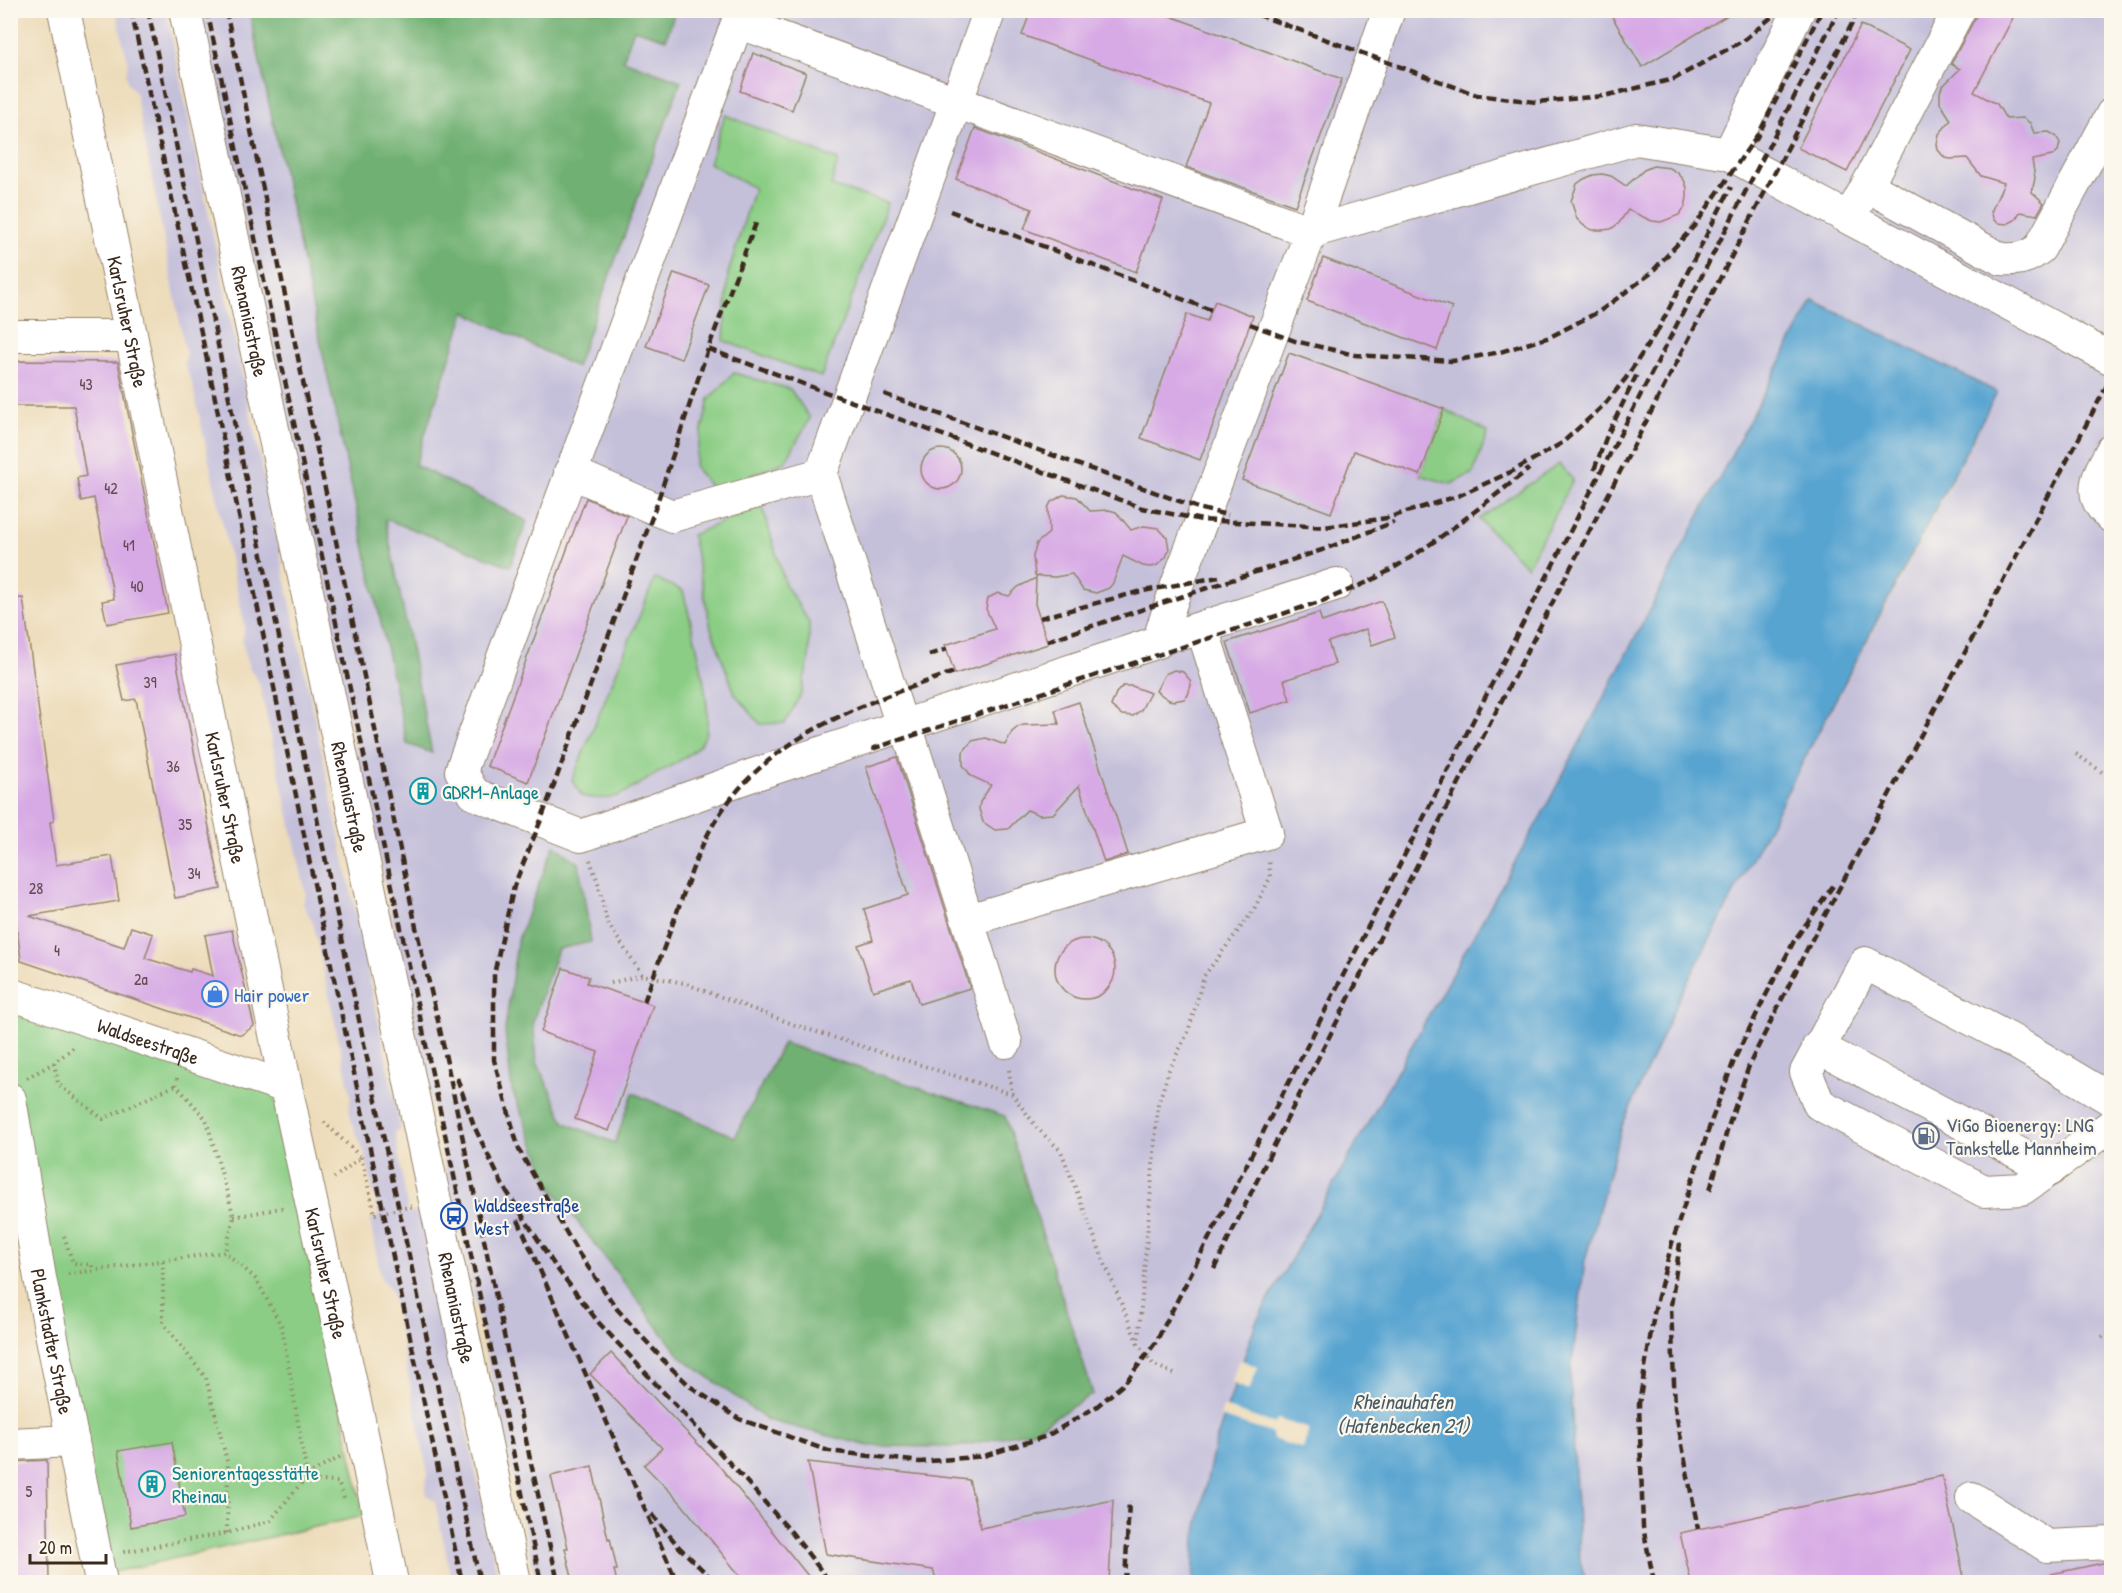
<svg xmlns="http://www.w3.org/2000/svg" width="2122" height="1593" font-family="'Patrick Hand',sans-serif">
	<rect width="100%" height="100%" fill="#fbf7ec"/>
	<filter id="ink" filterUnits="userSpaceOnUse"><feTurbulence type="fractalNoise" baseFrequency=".0167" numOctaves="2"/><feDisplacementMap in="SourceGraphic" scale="12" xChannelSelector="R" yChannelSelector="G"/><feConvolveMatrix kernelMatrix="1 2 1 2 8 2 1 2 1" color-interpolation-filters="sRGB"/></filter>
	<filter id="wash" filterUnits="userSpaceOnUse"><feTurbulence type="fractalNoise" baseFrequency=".008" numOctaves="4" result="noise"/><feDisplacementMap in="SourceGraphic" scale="24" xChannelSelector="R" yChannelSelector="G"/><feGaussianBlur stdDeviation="1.35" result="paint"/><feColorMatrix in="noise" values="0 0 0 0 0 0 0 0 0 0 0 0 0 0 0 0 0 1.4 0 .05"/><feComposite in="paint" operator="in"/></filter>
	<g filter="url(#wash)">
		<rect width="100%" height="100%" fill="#eddcba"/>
		<g fill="#c5c0da">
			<path d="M116 11H166L401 1130 395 1132 408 1213 420 1211 499 1582H452L435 1502 427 1495 425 1485 428 1474 391 1290 381 1278 370 1220 379 1217 365 1154 352 1123 349 1109 351 1096 313 923 303 904 306 894 259 682 250 670 242 641 245 627 192 382 184 364 186 354 135 91 128 84 126 75 128 64Z"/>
			<path d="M199 11H2111V1582H1586L1580 1561 1570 1379 1585 1260 1622 1126 1680 996 1949 488 1997 392 1814 300 1541 816 1256 1322 1214 1447 1195 1537 1193 1582H536L436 1125Z"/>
		</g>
		<g fill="#8bcd85" stroke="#637c52" stroke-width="1.5">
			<path d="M725 115 838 160 831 186 888 203 821 377 724 341 728 274 754 188 709 163Z"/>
			<path d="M734 373 790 389 810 418 785 462 713 490 694 466 709 399Z"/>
			<path d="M1444 409 1488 432 1473 473 1451 484 1420 475Z"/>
			<path d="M1559 464 1573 480 1527 567 1479 519Z"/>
			<path d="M762 505 785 584 809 622V658L801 694 785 723 760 724 735 694 711 628 692 535Z"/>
			<path d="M655 578 683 591C690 620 718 717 703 740 692 757 667 767 651 777 625 793 613 804 582 796L572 780Z"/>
			<path d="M10 994 274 1094 364 1516 100 1575 11 1090Z"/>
		</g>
		<g fill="#70b072" stroke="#566d48" stroke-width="1.5">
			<path d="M249 11H675L666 39 634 29 623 60 681 81 576 367 465 312 415 465 527 521 510 566 385 519 432 753 407 744Z"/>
			<path d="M554 845 579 863 591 942 558 949 533 1021 537 1062 565 1123 615 1143 633 1093 735 1137 783 1043 1005 1116 1093 1394 1034 1430 957 1447 869 1446 767 1420 680 1356 552 1188 512 1090 505 1030 517 942Z"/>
		</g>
		<path fill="#59a4d1" stroke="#4a6778" stroke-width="1.5" d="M1813 300 1997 392 1680 996 1622 1126 1585 1260 1570 1379 1580 1561 1586 1582H1193L1195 1537 1214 1447 1256 1322 1541 816Z"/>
		<g fill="#eddcba">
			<path d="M1239 1359 1258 1367 1249 1390 1231 1383Z"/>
			<path d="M1223 1407 1275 1424 1277 1419 1309 1429 1303 1449 1273 1439 1272 1433 1220 1417Z"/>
		</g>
		<g id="blocks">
			<g fill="#d7aae5">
				<path d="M1031 10H1154L1342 79 1295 206 1186 167 1209 103 1022 35Z"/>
				<path d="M1608 10H1736L1642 67Z"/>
				<path d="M1977 10H2017L1974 92 1997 104 2006 119 2023 118 2030 123 2034 133 2049 132 2056 136 2060 143 2058 151 2052 156 2032 160 2035 178 2032 192 2044 203 2037 215 2020 212 2015 220 2007 224 1998 223 1994 220 1991 212 2004 183 1981 176 1967 158 1951 159 1945 158 1938 150 1937 144 1939 134 1951 120 1940 103V92L1942 87 1960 69 1951 64 1975 18Z"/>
				<path d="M1861 25 1910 50 1847 172 1798 148Z"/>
				<path d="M753 53 806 73 792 110 740 91Z"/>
				<path d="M975 128 1163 200 1136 272 1024 229 1032 209 956 179Z"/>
				<path d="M1653 166 1670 168 1678 173 1684 180 1687 188V198L1685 207 1679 215 1661 222 1652 221 1628 210 1619 223 1611 229 1602 230H1592L1583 225 1577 219 1571 201 1577 184 1584 179 1593 175 1602 174 1611 176 1626 186 1644 170Z"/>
				<path d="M1323 258 1452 307 1437 350 1307 301Z"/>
				<path d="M674 273 709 285 681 359 646 346Z"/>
				<path d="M1215 301 1253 316 1200 460 1141 438 1187 314 1207 321Z"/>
				<path d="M1289 353 1444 409 1420 475 1354 451 1331 513 1242 480Z"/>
				<path d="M10 361 118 362 168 613 107 624 102 601 114 599 94 498 81 501 77 478 86 476 74 406H10Z"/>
				<circle cx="941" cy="469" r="20"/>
				<path d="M1063 495 1077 497 1090 511 1109 510 1116 512 1131 530 1144 526 1158 528 1167 537 1169 550 1166 557 1156 566 1150 567 1143 566 1123 556 1113 583 1109 588 1096 593 1083 590 1072 574 1055 577 1035 576 1033 556 1037 543 1049 533 1048 508 1051 502Z"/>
				<path d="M586 498 627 516 528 782 487 766Z"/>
				<path d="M1036 578 1035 604 1048 644 955 674 945 645 995 629 986 609 988 598 998 593 1009 596 1018 587Z"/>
				<path d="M23 598 54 821 50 822 56 865 112 856 119 901 29 916 124 947 131 927 153 934 145 958 190 972 191 969 213 976 205 935 232 930 254 1026 241 1035 21 961 10 869V599Z"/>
				<path d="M1382 601 1395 637 1372 645 1366 629 1328 642 1335 664 1284 680 1290 700 1250 713 1227 642 1319 613 1322 622Z"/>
				<path d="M175 654 221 889 175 898 136 699 124 701 116 665Z"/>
				<path d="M1174 670 1183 672 1190 680 1191 685 1188 695 1184 699 1174 701 1169 700 1156 691 1165 674Z"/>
				<path d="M1123 686H1132L1150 693 1141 710 1133 716 1122 715 1111 706 1116 693Z"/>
				<path d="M1079 702 1128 854 1104 862 1079 786 1053 814 1039 815 1027 810 1008 829 995 830 983 822 979 809 980 802 991 785 971 776 963 765V752L972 741 986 738 1005 745 1012 732 1018 727 1024 725 1059 724 1055 710Z"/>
				<path d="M897 757 970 988 919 1004 911 979 873 991 858 945 873 940 864 909 908 895 866 767Z"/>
				<circle cx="1085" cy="969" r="30"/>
				<path d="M563 968 589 977 587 983 653 1005 609 1131 575 1119 598 1052 541 1032Z"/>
				<path d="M611 1353 721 1468 813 1582H745L680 1502 644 1465 662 1448 590 1374Z"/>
				<path d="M172 1442 185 1517 131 1527 118 1451Z"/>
				<path d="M47 1460 49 1582H12L11 1462Z"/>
				<path d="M808 1462 969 1480 981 1528 1113 1500 1109 1582H937L933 1570 826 1554Z"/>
				<path d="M592 1466 608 1539 610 1538 617 1570H614L617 1582H573L565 1548H568L551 1476Z"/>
				<path d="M1942 1476 1965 1582H1691L1680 1533Z"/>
				<path d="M2112 1561V1582H2052L2051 1574Z"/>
			</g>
		</g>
	</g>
	<g filter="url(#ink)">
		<use href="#blocks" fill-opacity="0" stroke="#94836c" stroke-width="1.5"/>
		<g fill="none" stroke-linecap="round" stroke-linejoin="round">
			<defs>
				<g id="minor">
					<path id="s1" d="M64 10 286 1087 364 1443 392 1582"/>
					<path id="s2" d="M185 10 515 1582"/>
					<path d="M742 10 461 771 474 794 581 836 750 776 1158 642 1177 585 1311 232 1389 10"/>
					<path d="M738 22 1311 232 1636 139 1729 154 1799 10"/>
					<path d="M1729 154 2112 359"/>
					<path d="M1867 186 1959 10"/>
					<path d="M1849 218 1867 186 2001 259C2017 260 2027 259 2040 248L2112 114"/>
					<path d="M10 336H131"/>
					<path d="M2112 450C2098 475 2085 496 2112 517"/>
					<path d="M570 472 672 516 821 474 990 10"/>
					<path d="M821 474 902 726"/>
					<path d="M1181 634 1337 584"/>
					<path d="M906 725 1006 1042"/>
					<path d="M968 920 1267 833 1202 628"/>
					<path id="s3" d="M10 994 286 1087"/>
					<path d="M1818 1047 2050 1170"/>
					<path id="s4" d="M10 1099 40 1278 101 1582"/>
					<path d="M2112 1100 2013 1041 1865 963 1806 1072 1819 1104 1984 1191 2022 1189 2112 1125"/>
					<path d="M10 1444 73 1441"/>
					<path d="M1972 1498 2047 1546 2112 1543"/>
				</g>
			</defs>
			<use href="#minor" stroke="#94836c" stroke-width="34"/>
			<g stroke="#94836c" stroke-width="4" stroke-dasharray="1.5 4.5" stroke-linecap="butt">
				<path d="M2076 754 2112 779"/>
				<path d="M590 860 598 883 607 922 642 975 684 983 795 1025 1012 1094 1038 1129 1061 1151 1103 1259 1138 1344"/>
				<path d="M611 983 642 975"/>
				<path d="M54 1063 58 1084 103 1119 176 1085"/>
				<path d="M1009 1070 1012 1094"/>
				<path d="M27 1078 54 1063 75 1046"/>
				<path d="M177 1078 176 1085 206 1119 234 1217 225 1252"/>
				<path d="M324 1122 361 1157 334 1178"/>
				<path d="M361 1157 375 1214"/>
				<path d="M234 1217 286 1207"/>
				<path d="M64 1236 73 1263 92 1265V1270"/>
				<path d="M163 1261V1323L206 1378 228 1465 227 1533"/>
				<path d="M68 1274 225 1252 256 1279 282 1327 307 1476 270 1521 227 1533 123 1552"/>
				<path d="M2102 1337 2112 1331"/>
				<path d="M1174 1374 1153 1364 1138 1344 1158 1105 1169 1070 1188 1032 1204 976 1253 911 1270 878 1269 860"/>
				<path d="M307 1475 340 1457"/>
				<path d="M307 1476 318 1481 338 1482 344 1499"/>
			</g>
			<use href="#minor" stroke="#fff" stroke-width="32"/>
			<g stroke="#3b2a1e" stroke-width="4.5" stroke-dasharray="9 4.5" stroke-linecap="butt">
				<path d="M131 10 209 369 319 908 462 1582"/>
				<path d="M148 10 390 1168 480 1582"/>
				<path d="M207 10 366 765 541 1582"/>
				<path d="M226 10 417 932 439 1025 530 1459 558 1582"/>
				<path d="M1245 10 1477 95 1536 102 1604 96 1674 79 1744 40 1780 10"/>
				<path d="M1755 141 1822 10"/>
				<path d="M950 211 1211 310"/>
				<path d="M756 223 708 349 655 509 541 820 514 886 494 974V1060L519 1150 577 1251 617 1309 665 1362 691 1387 739 1419 829 1451 920 1462 984 1456 1047 1436 1096 1407 1125 1383 1156 1342 1524 621 1839 10"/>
				<path d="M1250 324 1295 341 1355 355 1453 361 1500 352 1550 337 1600 311 1650 274 1696 224 1758 134"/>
				<path d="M1656 334 1731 187"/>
				<path d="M708 349 1142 508 1202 520 1325 527 1387 518 1458 496 1513 471 1562 443 1605 404 1626 378 1659 328"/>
				<path d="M884 394 1201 509 1228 515"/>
				<path d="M1594 470 1606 438 1638 372"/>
				<path d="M1040 618 1138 592 1219 577"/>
				<path d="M1047 641 1322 550 1394 522"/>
				<path d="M929 655 947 649"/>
				<path d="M872 749 1325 600C1342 593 1360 586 1376 578 1431 548 1480 507 1529 469"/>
				<path d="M644 1002C655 972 666 942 677 912 687 885 695 858 709 832 759 739 860 704 954 672"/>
				<path d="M457 1078 474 1126 502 1184 555 1266 599 1323 737 1471 792 1533 830 1582"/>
				<path d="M1710 1190 1728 1127 1750 1063 1807 949 2112 376"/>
				<path d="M518 1220 677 1582"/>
				<path d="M1680 1243 1671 1306 1675 1408 1698 1529"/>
				<path d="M1214 1269 1286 1121 1458 785 1859 10"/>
				<path d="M652 1514 679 1547 715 1582"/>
				<path d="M1125 1582 1129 1501"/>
				<path d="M1654 1582 1643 1527 1639 1404 1655 1308 1672 1243 1712 1119 1735 1058 1766 995 1794 941 1833 886"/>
			</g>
			<path stroke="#94836c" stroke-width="4" stroke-dasharray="1.5 4.5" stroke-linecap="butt" d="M375 1214 414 1206"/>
		</g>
	</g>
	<defs>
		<symbol id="building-ring" viewBox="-11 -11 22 22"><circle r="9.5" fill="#fbf7ec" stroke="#0f9aa8" stroke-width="1.5"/><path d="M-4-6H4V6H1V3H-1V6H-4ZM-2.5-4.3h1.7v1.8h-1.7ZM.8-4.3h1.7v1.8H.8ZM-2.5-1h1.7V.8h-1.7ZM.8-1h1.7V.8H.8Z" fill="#0f9aa8"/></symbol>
		<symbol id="shop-ring" viewBox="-11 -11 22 22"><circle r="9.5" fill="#fbf7ec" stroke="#3f7fe0" stroke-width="1.5"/><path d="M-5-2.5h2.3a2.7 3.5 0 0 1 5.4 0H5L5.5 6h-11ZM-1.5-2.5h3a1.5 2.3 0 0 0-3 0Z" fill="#3f7fe0"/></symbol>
		<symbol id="fuel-ring" viewBox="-11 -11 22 22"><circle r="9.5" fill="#fbf7ec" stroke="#5c6f8a" stroke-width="1.5"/><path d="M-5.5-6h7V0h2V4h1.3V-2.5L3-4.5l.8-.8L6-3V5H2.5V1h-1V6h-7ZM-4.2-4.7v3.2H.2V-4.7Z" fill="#5c6f8a"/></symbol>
		<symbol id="bus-ring" viewBox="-11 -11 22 22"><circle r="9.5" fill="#fbf7ec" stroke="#1a4fb4" stroke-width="1.5"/><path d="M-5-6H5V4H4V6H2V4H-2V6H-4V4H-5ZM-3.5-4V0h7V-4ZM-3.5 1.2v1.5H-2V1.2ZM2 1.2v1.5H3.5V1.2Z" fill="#1a4fb4"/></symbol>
	</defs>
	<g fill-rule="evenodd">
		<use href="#building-ring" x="408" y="776" width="30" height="30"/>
		<use href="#shop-ring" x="200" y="979" width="30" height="30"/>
		<use href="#fuel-ring" x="1911" y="1121" width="30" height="30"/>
		<use href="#bus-ring" x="439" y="1201" width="30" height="30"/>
		<use href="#building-ring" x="137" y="1469" width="30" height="30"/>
	</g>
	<g text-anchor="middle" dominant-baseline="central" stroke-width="4.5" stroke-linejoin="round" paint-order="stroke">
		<g font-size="16" fill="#624a50">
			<text x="86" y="384">43</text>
			<text x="111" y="488">42</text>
			<text x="129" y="545">41</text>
			<text x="137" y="586">40</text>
			<text x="150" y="682">39</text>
			<text x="173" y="766">36</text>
			<text x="185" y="824">35</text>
			<text x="194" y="873">34</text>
			<text x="36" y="888">28</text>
			<text x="57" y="950">4</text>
			<text x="141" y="979">2a</text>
			<text x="29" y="1491">5</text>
		</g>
		<g font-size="20" fill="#3b2a1e" stroke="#fbf7ec">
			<text stroke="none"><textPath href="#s1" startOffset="318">Karlsruher Straße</textPath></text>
			<text stroke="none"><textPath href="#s2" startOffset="318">Rhenaniastraße</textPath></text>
			<text stroke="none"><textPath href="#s2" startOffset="804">Rhenaniastraße</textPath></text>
			<text stroke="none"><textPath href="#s1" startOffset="804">Karlsruher Straße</textPath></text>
			<text stroke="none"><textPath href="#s3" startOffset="146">Waldseestraße</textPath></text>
			<text stroke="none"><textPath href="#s1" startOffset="1290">Karlsruher Straße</textPath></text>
			<text stroke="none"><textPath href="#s2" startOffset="1326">Rhenaniastraße</textPath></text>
			<text stroke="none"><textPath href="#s4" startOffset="246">Plankstadter Straße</textPath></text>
		</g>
		<g font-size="20" fill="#0d838f" stroke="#fbf7ec" text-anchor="start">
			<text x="442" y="791">GDRM-Anlage</text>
			<text x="172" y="1472">Seniorentagesstätte<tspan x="172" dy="23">Rheinau</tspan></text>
		</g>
		<g font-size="20" fill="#366cbe" stroke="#fbf7ec" text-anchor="start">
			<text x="234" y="994">Hair power</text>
		</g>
		<g font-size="20" fill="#4e5e75" stroke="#fbf7ec" text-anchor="start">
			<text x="1946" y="1124">ViGo Bioenergy: LNG<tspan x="1946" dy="23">Tankstelle Mannheim</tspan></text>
		</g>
		<g font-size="20" fill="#164399" stroke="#fbf7ec" text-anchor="start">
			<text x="474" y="1204">Waldseestraße<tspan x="474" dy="23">West</tspan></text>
		</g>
		<g font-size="21" font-style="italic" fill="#475b66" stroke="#fbf7ec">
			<text x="1403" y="1401">Rheinauhafen<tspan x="1403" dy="24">(Hafenbecken 21)</tspan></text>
		</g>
	</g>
	<rect width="2122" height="1593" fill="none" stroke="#fbf7ec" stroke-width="36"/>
	<path d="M30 1554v9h76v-9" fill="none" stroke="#3b2a1e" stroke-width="3"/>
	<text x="39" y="1554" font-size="18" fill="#3b2a1e" stroke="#fbf7ec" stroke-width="4.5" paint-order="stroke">20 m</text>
</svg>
